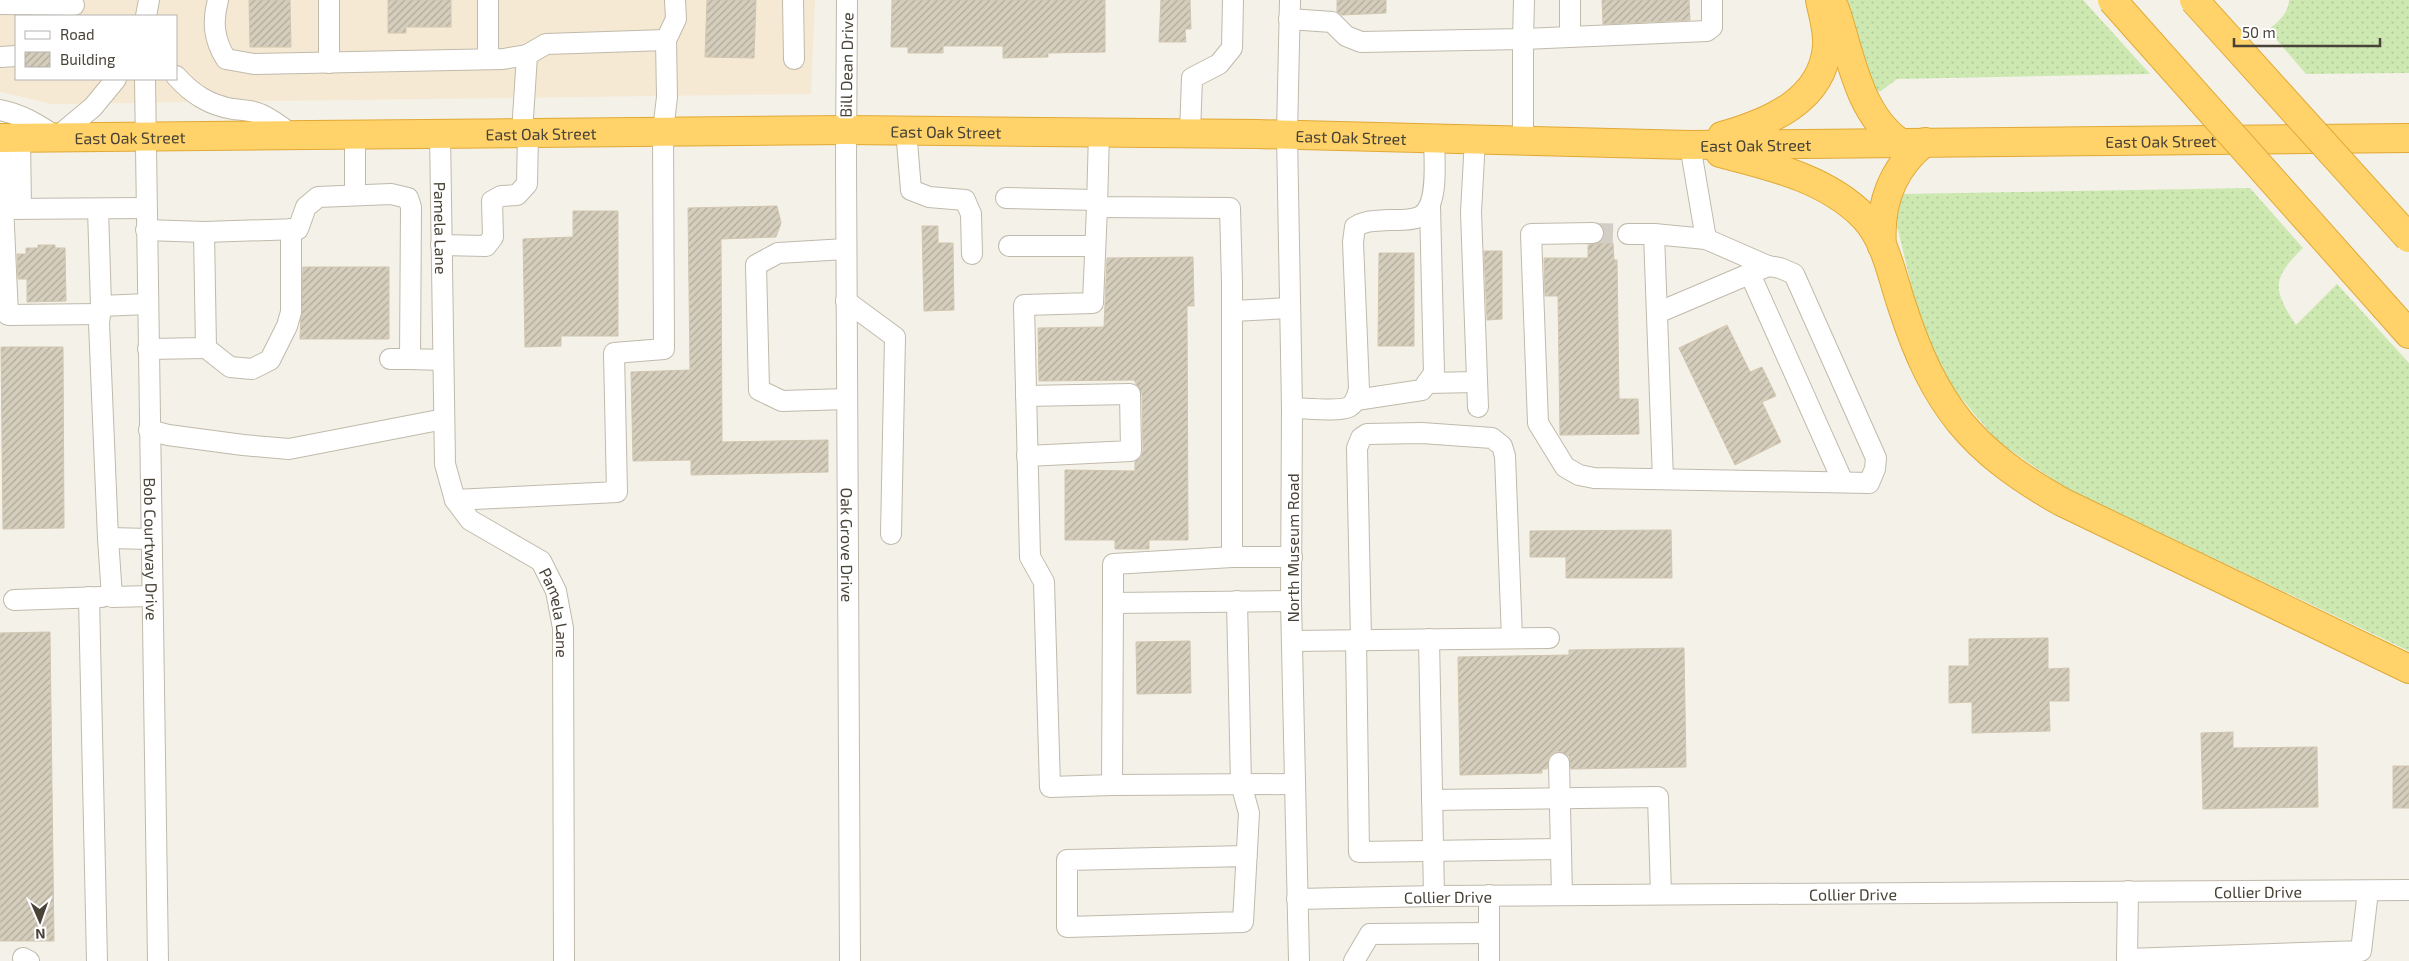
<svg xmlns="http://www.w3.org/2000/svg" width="2409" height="961" font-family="'Exo 2',sans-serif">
	<defs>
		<pattern id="grass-dots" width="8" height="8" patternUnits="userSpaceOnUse" patternTransform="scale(1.25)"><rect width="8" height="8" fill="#cde9b1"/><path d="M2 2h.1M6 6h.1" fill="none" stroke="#b2c999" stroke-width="1.8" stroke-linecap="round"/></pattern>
		<pattern id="building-hatch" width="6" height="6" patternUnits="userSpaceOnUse" patternTransform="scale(1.25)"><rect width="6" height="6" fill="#d6cebd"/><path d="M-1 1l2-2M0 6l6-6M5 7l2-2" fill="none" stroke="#b0a99a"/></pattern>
	</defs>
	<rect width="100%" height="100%" fill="#f4f1e8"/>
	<path fill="#f6e9d3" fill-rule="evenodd" d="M0 0H815L811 94 52 104 0 92ZM16 16H176V79H16Z"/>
	<g fill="url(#grass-dots)">
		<path d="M1844 0H2083L2150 74 1897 79 1881 91 1866 92Z"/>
		<path d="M2289 0H2409V73L2306 74 2268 30C2277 23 2289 13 2289 0Z"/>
		<path d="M2250 188 2303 248C2272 278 2272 289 2296 325L2337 284 2409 363V651L2064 487 1997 441 1952 387 1922 331 1896 221 1901 194Z"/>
	</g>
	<g fill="url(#building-hatch)" stroke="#d1c6b0">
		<path d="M249 0H290L291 47H250Z"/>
		<path d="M388 0H451V27H406V33H388Z"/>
		<path d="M707 0H756L754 58 705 57Z"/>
		<path d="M892 0H1105V52L1048 53V57L1003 58V46H943V53H908V47H891Z"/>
		<path d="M1161 0H1190L1191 29H1185L1186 42H1159Z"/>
		<path d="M1337 0H1386V13L1342 15 1337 12Z"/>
		<path d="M1602 0H1689L1690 20 1603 24Z"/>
		<path d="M777 206 781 223 776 237 721 239 722 442 828 440V472L691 475V460L633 461 631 372 690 370 688 208Z"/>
		<path d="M573 211H618V336H561V346L525 347 523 239 573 237Z"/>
		<path d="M922 226H938V243H953L954 310 924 311Z"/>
		<path d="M1600 243H1613L1614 260H1617L1619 399H1638L1639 434 1560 435 1558 296H1545L1544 258H1588V245Z"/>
		<path d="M38 245H55V248H65L66 301 27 302V279H18L17 254H26V248H38Z"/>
		<path d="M1484 251H1502V319L1487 320Z"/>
		<path d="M1379 253H1414V346H1378Z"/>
		<path d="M1193 257 1194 306H1187L1188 540H1149V549H1115V540H1065V470L1135 471V462L1141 457 1143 451 1142 394 1134 380 1039 381 1038 328 1104 327 1107 258Z"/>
		<path d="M303 267H389V339H300Z"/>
		<path d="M1727 325 1750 372 1762 367 1776 396 1762 402 1781 442 1735 465 1679 348Z"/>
		<path d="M1 347H63L64 528 3 529Z"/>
		<path d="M1671 530 1672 578H1566V557H1530V531Z"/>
		<path d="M50 632 54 941H0V633Z"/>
		<path d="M2048 638V669L2069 668V701H2049L2050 731 1972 733V702L1949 703V666H1969V639Z"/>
		<path d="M1190 641 1191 693 1137 694 1136 642Z"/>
		<path d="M1684 648 1686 767 1571 769 1569 756 1558 751 1549 757 1547 769H1542V773L1460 775 1458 657 1569 655V650Z"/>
		<path d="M2233 732V748L2317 747 2318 807 2203 809 2201 733Z"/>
		<rect x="2393" y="766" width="16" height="42"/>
	</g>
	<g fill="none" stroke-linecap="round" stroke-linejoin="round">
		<path stroke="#d2cec5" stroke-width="20" stroke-dasharray="20 10" stroke-linecap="butt" d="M1593 233 1628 234"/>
		<defs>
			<g id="minor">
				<path d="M218 0C212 22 214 40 226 59L254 64 503 59 527 55"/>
				<path d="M329 0V63"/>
				<path d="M488 0V59"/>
				<path d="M793 0 794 59"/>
				<path id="s1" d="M847 0 846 161 850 961"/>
				<path d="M1290 0 1287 134 1292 408 1291 601 1299 961"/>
				<path d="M1570 0V37"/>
				<path d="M0 4 74 5"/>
				<path d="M146 16 149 0"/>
				<path d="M1289 19 1332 22 1346 36 1361 42 1523 39 1524 0"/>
				<path d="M0 57 16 56"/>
				<path d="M176 76C192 94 209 105 233 109 241 110 252 110 260 114 272 119 282 127 292 135"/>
				<path id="s2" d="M145 79 158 961"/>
				<path d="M0 110C22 114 38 125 57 137L93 107 116 79"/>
				<path d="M906 130 911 190 929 197 965 200 971 214 972 254"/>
				<path d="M1099 132 1097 207 1230 208 1232 283V557L1113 564V603"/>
				<path id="s3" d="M440 133 445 464 455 500 470 520 541 561 556 591 563 628 564 961"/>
				<path d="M522 133 527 55 546 44 666 40 676 19 675 0"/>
				<path d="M1190 133 1192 78 1219 64 1232 48 1233 0"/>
				<path d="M20 137 21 209"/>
				<path d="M0 138 8 315 100 314"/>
				<path d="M1475 139 1471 212 1478 407"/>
				<path d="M1523 141V39L1707 31 1712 27V0"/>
				<path d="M355 195V135"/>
				<path d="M1006 198 1097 200"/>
				<path d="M1097 207 1093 303 1024 305 1030 557 1044 582 1050 787 1112 785"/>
				<path d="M2 209 146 208"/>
				<path d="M98 209 101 306 147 304"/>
				<path d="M146 230 204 232 206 348 148 349"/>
				<path d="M204 232 298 229 306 207 318 197 391 194 408 198 411 207 410 359 443 360"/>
				<path d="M1593 233 1531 234 1538 423 1565 467 1579 475 1594 478 1869 483 1875 469 1876 458 1794 274 1780 268 1768 266"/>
				<path d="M1628 234H1654"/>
				<path d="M441 245 486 246 493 237 492 201 501 196 517 195 527 184 528 133"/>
				<path d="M1009 246H1095"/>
				<path d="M846 249 778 253 756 265 759 390 782 401 847 399"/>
				<path d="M1750 274 1843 482"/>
				<path d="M846 301 895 337 891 534"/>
				<path d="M101 306 99 323 108 538 151 539"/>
				<path d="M1233 311 1290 308"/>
				<path d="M1657 313 1768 266 1706 239"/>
				<path d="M206 348 230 367 252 369 270 360 287 326 291 312V229"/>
				<path d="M390 359H410"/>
				<path d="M1427 383 1477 382"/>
				<path d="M1026 396 1130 394 1131 451 1027 456"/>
				<path d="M1356 400 1422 390 1434 373 1430 206"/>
				<path d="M1292 408C1305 408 1339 412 1349 407 1356 403 1357 396 1359 389L1353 242 1355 227C1366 220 1375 221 1388 220 1398 220 1409 221 1419 217 1440 208 1434 158 1434 138"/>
				<path d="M149 430 168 435 243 445 289 449 444 419"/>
				<path d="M1663 479 1654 234 1706 239 1690 145"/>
				<path d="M455 500 617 492 614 353 664 349 663 131 667 97 666 40"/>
				<path d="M108 538 112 597 151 596"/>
				<path d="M1232 557H1292"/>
				<path d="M89 597 97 961"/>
				<path d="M14 600 102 597"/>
				<path d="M1237 601 1241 784 1249 813 1243 922 1067 927V860L1247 856"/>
				<path d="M1291 601 1113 603 1112 785 1294 784"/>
				<path d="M1356 639 1359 852 1560 849"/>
				<path d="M1429 639 1434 896"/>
				<path d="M1361 640 1357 448 1361 438 1367 434 1422 433 1492 438 1502 446 1505 456 1512 638"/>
				<path d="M1292 641 1549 638"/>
				<path d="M1559 763 1562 895"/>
				<path d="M1432 800 1658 797 1661 894"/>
				<path d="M2128 891 2127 959 2361 951 2368 891"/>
				<path id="s4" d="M1297 899 1434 896 2409 890"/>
				<path d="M23 958 29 961"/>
				<path d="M1354 961 1370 934 1489 933"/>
				<path d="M1489 961V895"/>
			</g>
			<g id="highway">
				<path d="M1835 9C1850 53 1858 112 1898 141"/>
				<path d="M1722 136C1768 123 1823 101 1827 46 1828 30 1823 15 1820 0"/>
				<path id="s5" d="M0 138 846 130 1257 134 1690 145 2409 138"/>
				<path d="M1720 153C1770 166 1826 178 1864 217 1886 240 1892 277 1902 306 1934 405 1971 451 2062 502L2409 669"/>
				<path d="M1882 246C1879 205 1892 168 1925 142"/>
				<path d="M2386 308 2409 334"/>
			</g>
		</defs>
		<use href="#minor" stroke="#c0baab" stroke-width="22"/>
		<use href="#highway" stroke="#e1a936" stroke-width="30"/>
		<use href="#minor" stroke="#fff" stroke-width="20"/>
		<use href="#highway" stroke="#ffd369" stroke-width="28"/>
		<defs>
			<g id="highway-bridge">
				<path d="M2112 0 2386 308"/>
				<path d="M2194 0 2409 238"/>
			</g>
		</defs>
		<use href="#highway-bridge" stroke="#e1a936" stroke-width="30" stroke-linecap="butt"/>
		<use href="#highway-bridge" stroke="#ffd369" stroke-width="28"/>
	</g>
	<g text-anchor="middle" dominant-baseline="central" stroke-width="4" stroke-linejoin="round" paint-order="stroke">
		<g font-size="16" fill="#484237" stroke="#fff">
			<text transform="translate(846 65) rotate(-89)">Bill Dean Drive</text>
			<text stroke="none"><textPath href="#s5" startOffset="946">East Oak Street</textPath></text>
			<text stroke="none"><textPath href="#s5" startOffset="541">East Oak Street</textPath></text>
			<text stroke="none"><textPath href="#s5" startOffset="1351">East Oak Street</textPath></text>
			<text stroke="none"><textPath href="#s5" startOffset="130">East Oak Street</textPath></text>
			<text stroke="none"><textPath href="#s5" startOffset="2161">East Oak Street</textPath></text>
			<text stroke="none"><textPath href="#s5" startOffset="1756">East Oak Street</textPath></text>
			<text stroke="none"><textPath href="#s3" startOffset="95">Pamela Lane</textPath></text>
			<text stroke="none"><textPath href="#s1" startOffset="545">Oak Grove Drive</textPath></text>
			<text transform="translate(1292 548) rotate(-90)">North Museum Road</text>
			<text stroke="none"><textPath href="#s2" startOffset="470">Bob Courtway Drive</textPath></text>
			<text stroke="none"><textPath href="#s3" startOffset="530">Pamela Lane</textPath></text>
			<text stroke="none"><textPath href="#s4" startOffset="961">Collier Drive</textPath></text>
			<text stroke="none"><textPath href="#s4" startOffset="556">Collier Drive</textPath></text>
			<text stroke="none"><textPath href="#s4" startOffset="151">Collier Drive</textPath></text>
		</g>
	</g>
	<rect x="15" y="15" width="162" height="65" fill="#ffffff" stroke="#b6b3af"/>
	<rect x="25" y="31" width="25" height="8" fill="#ffffff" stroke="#b6b3af"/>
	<text x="60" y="40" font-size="15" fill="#484237">Road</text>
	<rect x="25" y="52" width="25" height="15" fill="url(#building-hatch)" stroke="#b6b3af"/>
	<text x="60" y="65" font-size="15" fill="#484237">Building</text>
	<g transform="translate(40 921) rotate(178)" stroke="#ffffff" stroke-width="4" paint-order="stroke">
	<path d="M0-4L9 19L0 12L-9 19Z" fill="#484237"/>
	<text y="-8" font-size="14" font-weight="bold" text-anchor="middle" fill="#484237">N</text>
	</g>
	<path d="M2234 38v8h146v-8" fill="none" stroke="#484237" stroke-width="2.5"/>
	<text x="2242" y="38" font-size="15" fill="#484237" stroke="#ffffff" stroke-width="4" paint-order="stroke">50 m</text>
</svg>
